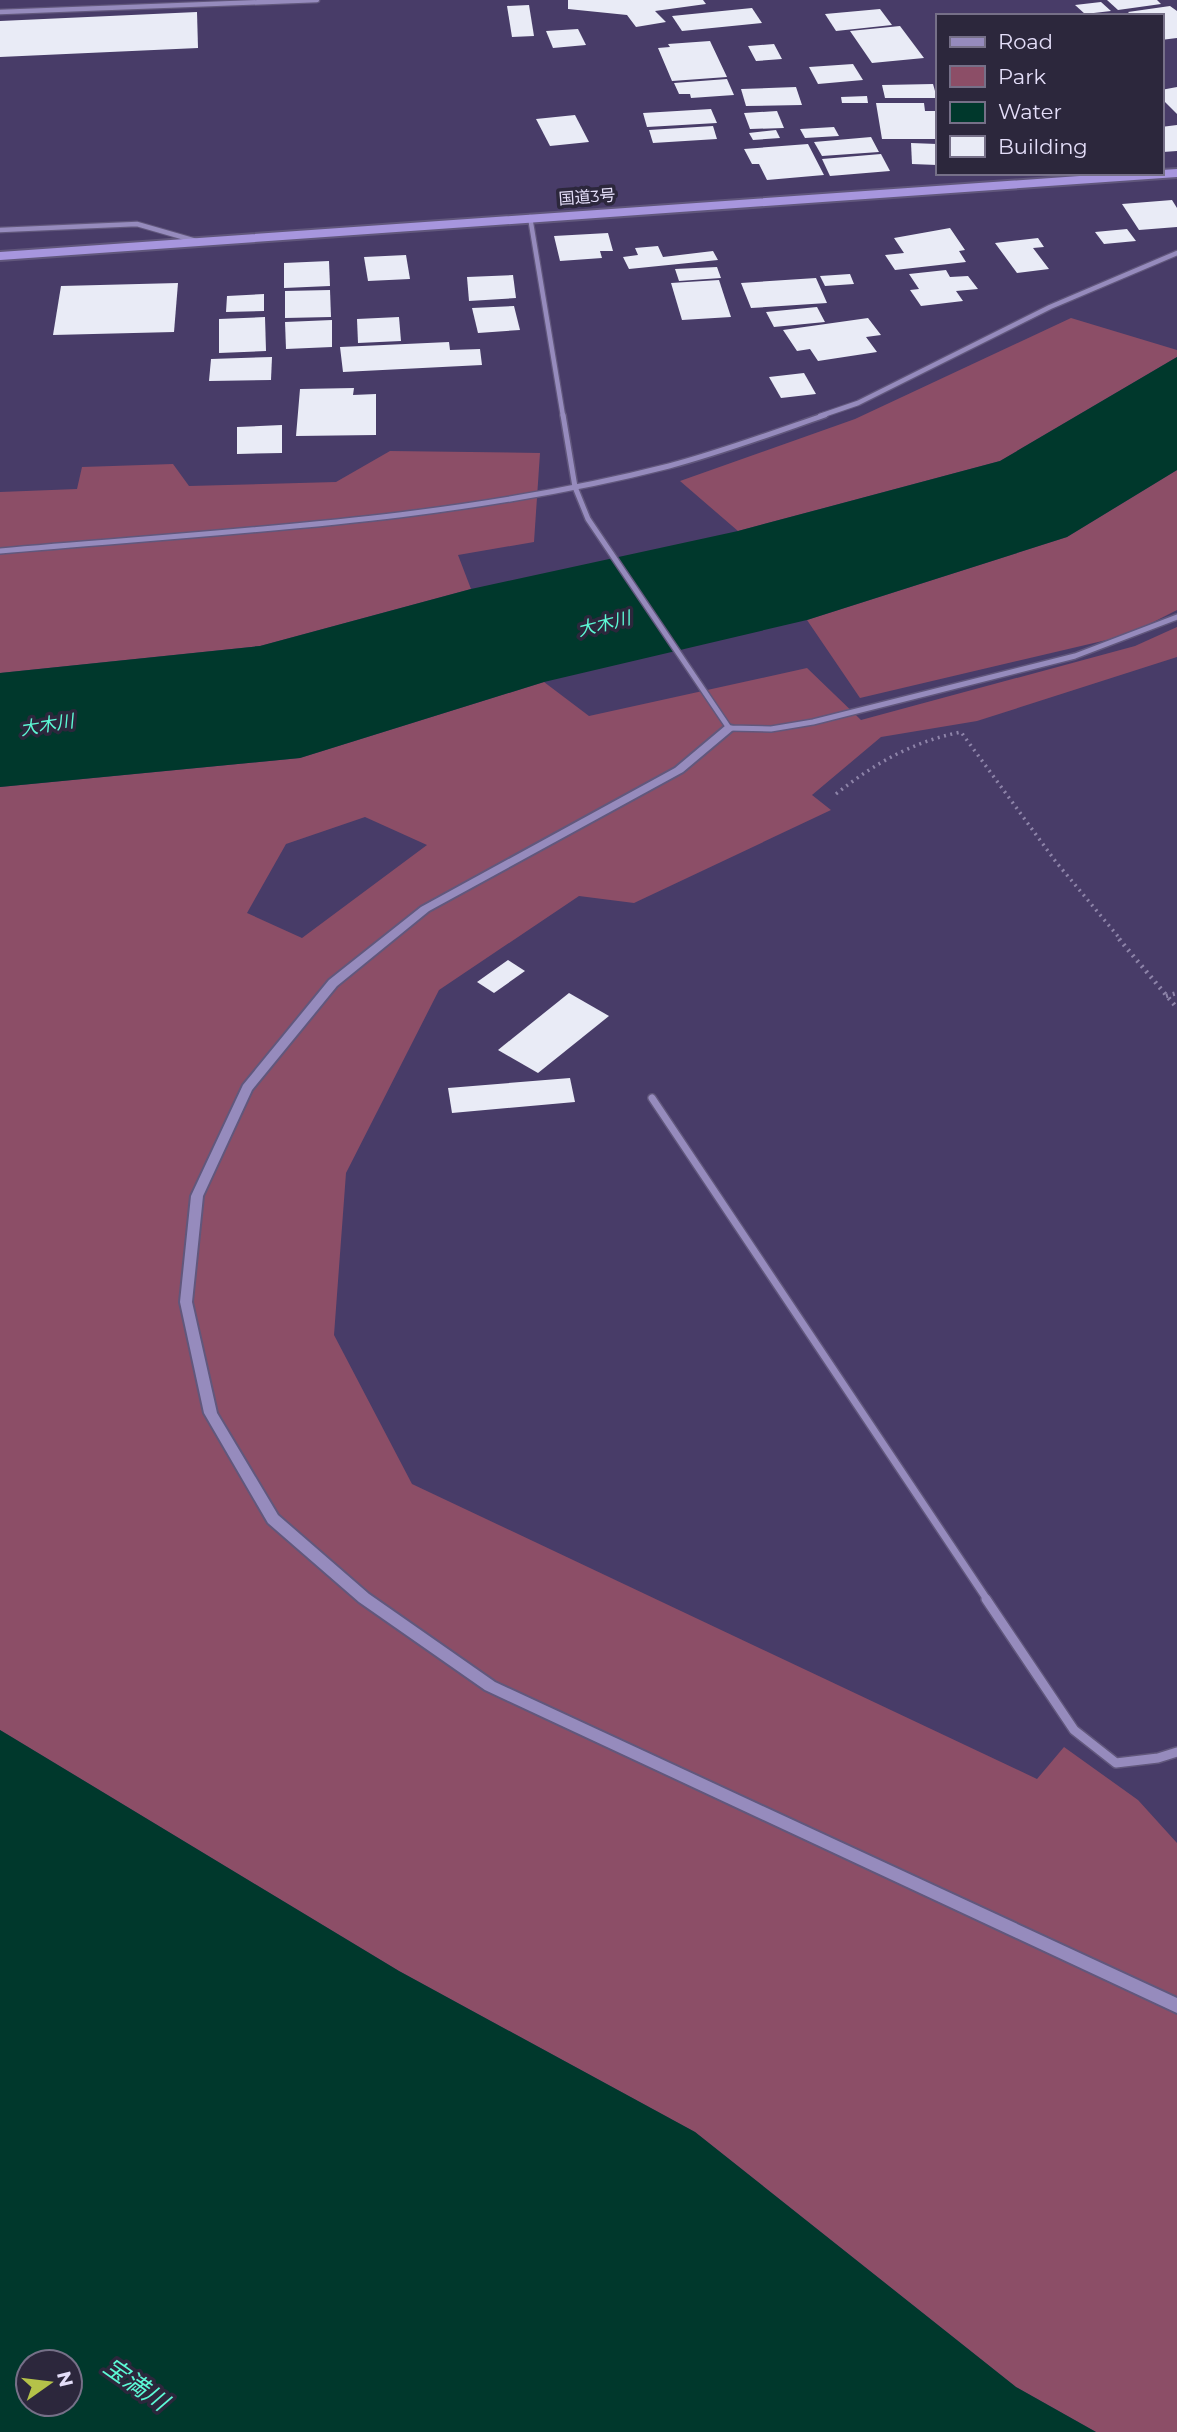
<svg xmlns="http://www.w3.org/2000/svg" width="1177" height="2432" font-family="Montserrat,'Noto Sans JP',sans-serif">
	<rect width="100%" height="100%" fill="#483c68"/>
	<g fill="#8c4e67" fill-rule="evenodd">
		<path d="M1071 318 1177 350V357L1000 461 738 531 680 481 855 419Z"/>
		<path d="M390 451 540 453 534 542 458 555 471 589 260 646 0 673V492L77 489 82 467 173 464 189 486 336 482Z"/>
		<path d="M1177 470V610L1128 635 860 698 807 620 1067 537Z"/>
		<path d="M1177 627V657L977 721 881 737 812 795 831 810 634 903 579 896 439 990 346 1173 334 1335 412 1484 1037 1779 1064 1747 1138 1800 1177 1843V2432H1096L1016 2387 695 2132 399 1971 0 1730V787L300 758 544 682 589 716 807 668 861 720 1135 646ZM365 817 427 845 302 938 247 913 286 844Z"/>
	</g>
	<g fill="#00382c" fill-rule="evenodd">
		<path d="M1177 357V470L1067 537 807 620 544 682 300 758 0 787V673L260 646 471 589 738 531 1000 461Z"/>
		<path d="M0 1730 399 1971 695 2132 1016 2387 1096 2432H0ZM28 2362H70V2404H28Z"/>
	</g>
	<g fill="#e9ebf6">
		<path d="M568 0H703L706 4 655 11 666 22 636 27 627 15 568 9Z"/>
		<path d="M1107 0H1157L1161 4 1118 10Z"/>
		<path d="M1101 2 1111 11 1085 14 1075 5Z"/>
		<path d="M529 5 534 36 512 37 507 6Z"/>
		<path d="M1170 6 1177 11V38L1161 40V16H1132L1128 12Z"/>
		<path d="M752 8 762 23 682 31 672 16Z"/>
		<path d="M880 9 892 25 836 31 825 14Z"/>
		<path d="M197 12 198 48 0 57V21Z"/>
		<path d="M900 26 924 58 872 63 850 31Z"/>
		<path d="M578 29 586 45 553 48 546 31Z"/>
		<path d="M710 41 727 77 672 81 658 48 670 47 668 44Z"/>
		<path d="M774 44 782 59 756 61 748 46Z"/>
		<path d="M853 64 863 80 818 84 809 67Z"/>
		<path d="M727 79 734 95 691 98 690 94H679L674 83Z"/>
		<path d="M933 84 937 98H885L882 85Z"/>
		<path d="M796 87 802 105 746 106 741 89Z"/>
		<path d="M1177 87V114L1161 98V90Z"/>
		<path d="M867 96 868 103H842L841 97Z"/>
		<path d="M876 103H924L925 111H937V139H882Z"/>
		<path d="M711 109 717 123 647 127 643 113Z"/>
		<path d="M777 111 784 128 750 129 744 113Z"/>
		<path d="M575 115 589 142 550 146 536 119Z"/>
		<path d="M1177 125V151L1163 152 1161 127Z"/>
		<path d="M713 126 717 139 653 143 649 130Z"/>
		<path d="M834 127 839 136 805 138 800 129Z"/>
		<path d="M776 130 780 138 753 140 749 133Z"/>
		<path d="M871 137 879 152 822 156 814 142Z"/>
		<path d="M911 143 937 144V165L912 164Z"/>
		<path d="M808 144 824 175 767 180 759 164H752L744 149Z"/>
		<path d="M881 154 890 171 830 176 822 159Z"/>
		<path d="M1172 200 1177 208V227L1139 230 1122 204Z"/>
		<path d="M950 228 965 250 959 251 966 262 895 270 885 255 904 253 894 238Z"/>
		<path d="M1127 229 1136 241 1104 244 1095 232Z"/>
		<path d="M608 233 613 251H600L602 258 560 261 554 236Z"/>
		<path d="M1038 238 1044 247 1033 248 1049 269 1017 273 995 243Z"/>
		<path d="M658 246 663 257 713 251 718 260 629 269 623 257 638 255 635 248Z"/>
		<path d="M406 255 410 279 368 281 364 257Z"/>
		<path d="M329 261 330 286 284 288V263Z"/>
		<path d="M717 267 721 278 679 281 675 269Z"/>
		<path d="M946 270 950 277 968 276 978 289 956 291 963 301 921 306 910 290 919 289 909 274Z"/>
		<path d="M850 274 854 284 825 286 820 276Z"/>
		<path d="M513 275 516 298 469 301 467 277Z"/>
		<path d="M816 278 827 303 751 308 741 283Z"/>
		<path d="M719 280 731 317 682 320 671 283Z"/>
		<path d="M178 283 174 332 53 335 61 286Z"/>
		<path d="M330 290 331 317 285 318V291Z"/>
		<path d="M264 294V311L226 312 227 296Z"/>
		<path d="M514 306 520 330 478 333 472 308Z"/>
		<path d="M817 307 825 322 774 327 766 312Z"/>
		<path d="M265 317 266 351 219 353V319Z"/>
		<path d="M399 317 401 341 358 343 357 319Z"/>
		<path d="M868 318 881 335 866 337 877 352 818 361 810 349 797 351 783 330Z"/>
		<path d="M332 320V347L286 349 285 322Z"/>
		<path d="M449 342 450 350 480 349 482 365 343 372 340 347Z"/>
		<path d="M272 357 271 380 209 381 211 359Z"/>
		<path d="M804 373 816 394 781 398 769 377Z"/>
		<path d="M354 388 353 395 376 394V435L296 436 300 389Z"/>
		<path d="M282 425V453L237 454V427Z"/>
		<path d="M508 960 525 971 494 993 477 982Z"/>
		<path d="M569 993 609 1016 538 1073 498 1050Z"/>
		<path d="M570 1078 575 1102 452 1113 448 1088Z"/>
	</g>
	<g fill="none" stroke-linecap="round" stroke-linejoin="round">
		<defs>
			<g id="minor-far3">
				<path d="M0 12 317 0"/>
				<path d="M530 217 563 416"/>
				<path d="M0 230 137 224 196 241"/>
				<path d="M820 416 858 403 1050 307 1177 253"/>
			</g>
			<g id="minor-far2">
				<path d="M563 415 575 487 588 519 729 728 771 729 813 722 1075 656 1177 617"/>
				<path d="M0 551C223 531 451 522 669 466 722 452 773 433 825 415"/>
			</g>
			<path id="minor-far1" d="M652 1098 988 1601"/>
			<path id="minor" d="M986 1599 1074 1730 1116 1763 1158 1758 1177 1752"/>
			<path id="tertiary" d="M729 725 733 726V730L683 772 429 911 337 986 252 1090 203 1196 192 1302 217 1413 278 1515 369 1594 495 1682 1177 1998V2013L485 1690 359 1602 268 1523 204 1413 180 1302 191 1196 243 1085 329 980 421 907 675 768 725 726Z"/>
			<path id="trunk" d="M1177 169V177L0 260V252L1122 173H1161V170Z"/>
		</defs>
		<use href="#minor-far3" stroke="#61577c" stroke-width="7"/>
		<use href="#minor-far2" stroke="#61577c" stroke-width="8"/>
		<use href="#minor-far1" stroke="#61577c" stroke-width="10"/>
		<use href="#minor" stroke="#61577c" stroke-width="12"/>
		<use href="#tertiary" stroke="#61577c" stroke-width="4"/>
		<use href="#trunk" stroke="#61577c" stroke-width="4"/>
		<path stroke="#8e84a9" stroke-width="3.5" stroke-dasharray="2 4.5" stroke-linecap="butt" d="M836 794C875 763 912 742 961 732L1056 862 1121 940"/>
		<g stroke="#8e84a9" stroke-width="4.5" stroke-dasharray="2 5" stroke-linecap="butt">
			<path d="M1119 939 1177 1008"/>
			<path d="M1166 996 1177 993"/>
		</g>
		<use href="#minor-far3" stroke="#968bbd" stroke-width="4.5"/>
		<use href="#minor-far2" stroke="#968bbd" stroke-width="5"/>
		<use href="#minor-far1" stroke="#968bbd" stroke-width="7"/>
		<use href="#minor" stroke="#968bbd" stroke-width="9"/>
		<use href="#tertiary" fill="#968bbd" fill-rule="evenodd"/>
		<use href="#trunk" fill="#a796de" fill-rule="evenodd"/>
	</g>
	<g text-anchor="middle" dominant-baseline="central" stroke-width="7" stroke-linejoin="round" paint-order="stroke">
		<g font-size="16" fill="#e4def9" stroke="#2c273c">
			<text transform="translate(587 197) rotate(-4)">国道3号</text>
		</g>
		<g font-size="18" font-style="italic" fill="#5cf9d5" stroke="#2c273c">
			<text transform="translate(604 624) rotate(-14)">大木川</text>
			<text transform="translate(47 725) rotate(-9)">大木川</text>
		</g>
		<g font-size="24" font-style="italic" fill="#5cf9d5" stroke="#2c273c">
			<text transform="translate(136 2384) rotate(35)">宝満川</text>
		</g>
	</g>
	<rect x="936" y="14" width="228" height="161" fill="#2c273c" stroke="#767088" stroke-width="2"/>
	<rect x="950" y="37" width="35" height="10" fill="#968bbd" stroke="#767088" stroke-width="2"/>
	<text x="998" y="49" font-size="21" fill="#e4def9">Road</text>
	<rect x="950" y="66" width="35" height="21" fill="#8c4e67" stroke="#767088" stroke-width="2"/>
	<text x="998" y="84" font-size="21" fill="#e4def9">Park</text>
	<rect x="950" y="102" width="35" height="21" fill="#00382c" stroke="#767088" stroke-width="2"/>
	<text x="998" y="119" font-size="21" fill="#e4def9">Water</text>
	<rect x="950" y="136" width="35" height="21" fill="#e9ebf6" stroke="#767088" stroke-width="2"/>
	<text x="998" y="154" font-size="21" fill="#e4def9">Building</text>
	<g transform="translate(49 2383) rotate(76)"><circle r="33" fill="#2c273c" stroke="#767088" stroke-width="2"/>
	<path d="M0-5L12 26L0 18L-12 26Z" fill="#b5c249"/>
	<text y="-10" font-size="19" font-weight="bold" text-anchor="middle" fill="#e4def9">N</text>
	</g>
</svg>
